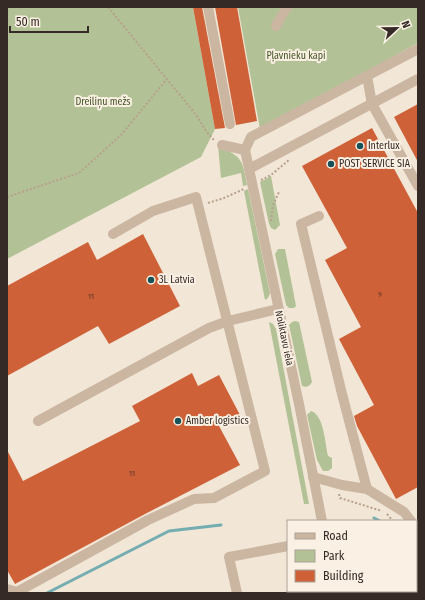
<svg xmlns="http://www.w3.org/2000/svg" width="425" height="600" font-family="'Fira Sans Condensed',sans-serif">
	<rect width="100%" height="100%" fill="#f2e6d6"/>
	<g fill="#b2c296">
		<path d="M7 7H193L215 129 201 157 7 259Z"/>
		<path d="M238 7H418V43L284 117 260 129Z"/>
		<path d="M218 146C243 157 242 160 247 185L243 186 241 173 221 178Z"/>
		<path d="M271 176 280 225 275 230 271 228 269 224 260 182Z"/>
		<path d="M248 189 270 293 268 298 265 300 244 191Z"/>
		<path d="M278 249H285L296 306 294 308H289L286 305 275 254Z"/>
		<path d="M295 321 299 322 312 382 310 385 306 387 302 386 289 325 292 322Z"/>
		<path d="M269 322 273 324 276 329 309 504H304Z"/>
		<path d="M311 411C324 415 325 443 328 456L332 458V468L328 471H323L317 460 307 415Z"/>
	</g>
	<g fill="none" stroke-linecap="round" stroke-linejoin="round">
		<g stroke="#73adb1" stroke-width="3">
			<path d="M374 518 380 521"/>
			<path d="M416 585 418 588"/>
			<path d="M47 593 169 531 221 525"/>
		</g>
	</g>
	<g fill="#ce6138">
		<path d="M193 7H202L225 128 215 129Z"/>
		<path d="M215 7H237L257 121 236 125Z"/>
		<path d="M418 104V162L394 117Z"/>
		<path d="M372 128 418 213V487L396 499 357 426 354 416 374 405 339 339 361 327 325 260 347 248 302 166Z"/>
		<path d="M143 234 180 306 109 344 98 326 7 376V286L88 242 97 260Z"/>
		<path d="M192 373 198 386 219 375 240 415 219 426 240 465 145 514 15 584 7 570V450L23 481 140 421 132 406Z"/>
	</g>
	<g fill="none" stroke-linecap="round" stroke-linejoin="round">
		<g stroke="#b7a08c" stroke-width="2" stroke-dasharray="2 2" stroke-linecap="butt">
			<path d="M108 7 197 116 206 131 214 140"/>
			<path d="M261 180 271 175 289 160"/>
			<path d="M7 197 79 173 121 135 167 79"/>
			<path d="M208 203 224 198 244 189"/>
			<path d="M271 221 273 205 279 192"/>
			<path d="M339 494 340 498 382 511"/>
			<path d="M387 514 393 521"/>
			<path d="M416 560 418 563"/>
		</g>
		<g stroke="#cbb6a2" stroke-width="10">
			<path d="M208 7 230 124"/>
			<path d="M276 26 287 7"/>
			<path d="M367 76 372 104 418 186"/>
			<path d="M222 145 245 150"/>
			<path d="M249 169 418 79"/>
			<path d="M319 216 301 224 342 394 367 489"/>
			<path d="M38 421 209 328 228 321 278 309"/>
			<path d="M313 477 342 485 367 489 404 512 411 521"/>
			<path d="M322 521 299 404 245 150 251 137 418 49"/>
			<path d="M416 527 418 529"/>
			<path d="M7 589 17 592 148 520 194 499 214 498 265 471 196 197 153 211 113 234"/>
			<path d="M335 591 336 593"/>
			<path d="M237 593 229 557 288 546"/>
		</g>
	</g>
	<g fill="#185259" stroke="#faf0e3" stroke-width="1.5">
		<circle cx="360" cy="146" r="4"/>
		<circle cx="331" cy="164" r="4"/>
		<circle cx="151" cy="280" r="4"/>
		<circle cx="178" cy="421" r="4"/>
	</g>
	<g text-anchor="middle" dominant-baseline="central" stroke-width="4" stroke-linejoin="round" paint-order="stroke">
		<g font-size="8" fill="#5b382a">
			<text x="380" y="294">9</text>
			<text x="91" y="296">11</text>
			<text x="132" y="473">11</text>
		</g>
		<g font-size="10" fill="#435527" stroke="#faf0e3">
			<text x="296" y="56">Pļavnieku kapi</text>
			<text x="103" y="102">Dreiliņu mežs</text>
		</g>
		<g font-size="10" fill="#352a25" stroke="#faf0e3" text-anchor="start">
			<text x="368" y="146">Interlux</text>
			<text x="339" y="164">POST SERVICE SIA</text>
			<text x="159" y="280">3L Latvia</text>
			<text x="186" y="421">Amber logistics</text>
		</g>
		<g font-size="10" fill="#352a25" stroke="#faf0e3">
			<text transform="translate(284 338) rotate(78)">Noliktavu iela</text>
		</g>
	</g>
	<rect width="425" height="600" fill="none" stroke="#352a25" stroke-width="16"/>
	<rect x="287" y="520" width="130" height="72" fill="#faf0e3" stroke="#aba197"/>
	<rect x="295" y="533" width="20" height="6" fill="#cbb6a2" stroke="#aba197"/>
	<text x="323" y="540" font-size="12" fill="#352a25">Road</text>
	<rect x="295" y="550" width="20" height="12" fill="#b2c296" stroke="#aba197"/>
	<text x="323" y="560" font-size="12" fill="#352a25">Park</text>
	<rect x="295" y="570" width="20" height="12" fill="#ce6138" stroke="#aba197"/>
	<text x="323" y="580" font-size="12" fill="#352a25">Building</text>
	<g transform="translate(397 28) rotate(68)" stroke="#faf0e3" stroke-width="3" paint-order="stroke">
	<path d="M0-3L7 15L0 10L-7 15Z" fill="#352a25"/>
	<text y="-6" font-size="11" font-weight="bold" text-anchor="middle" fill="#352a25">N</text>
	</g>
	<path d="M10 26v6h78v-6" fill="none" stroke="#352a25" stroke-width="2"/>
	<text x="16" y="26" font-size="12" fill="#352a25" stroke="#faf0e3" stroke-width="3" paint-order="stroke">50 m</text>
</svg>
